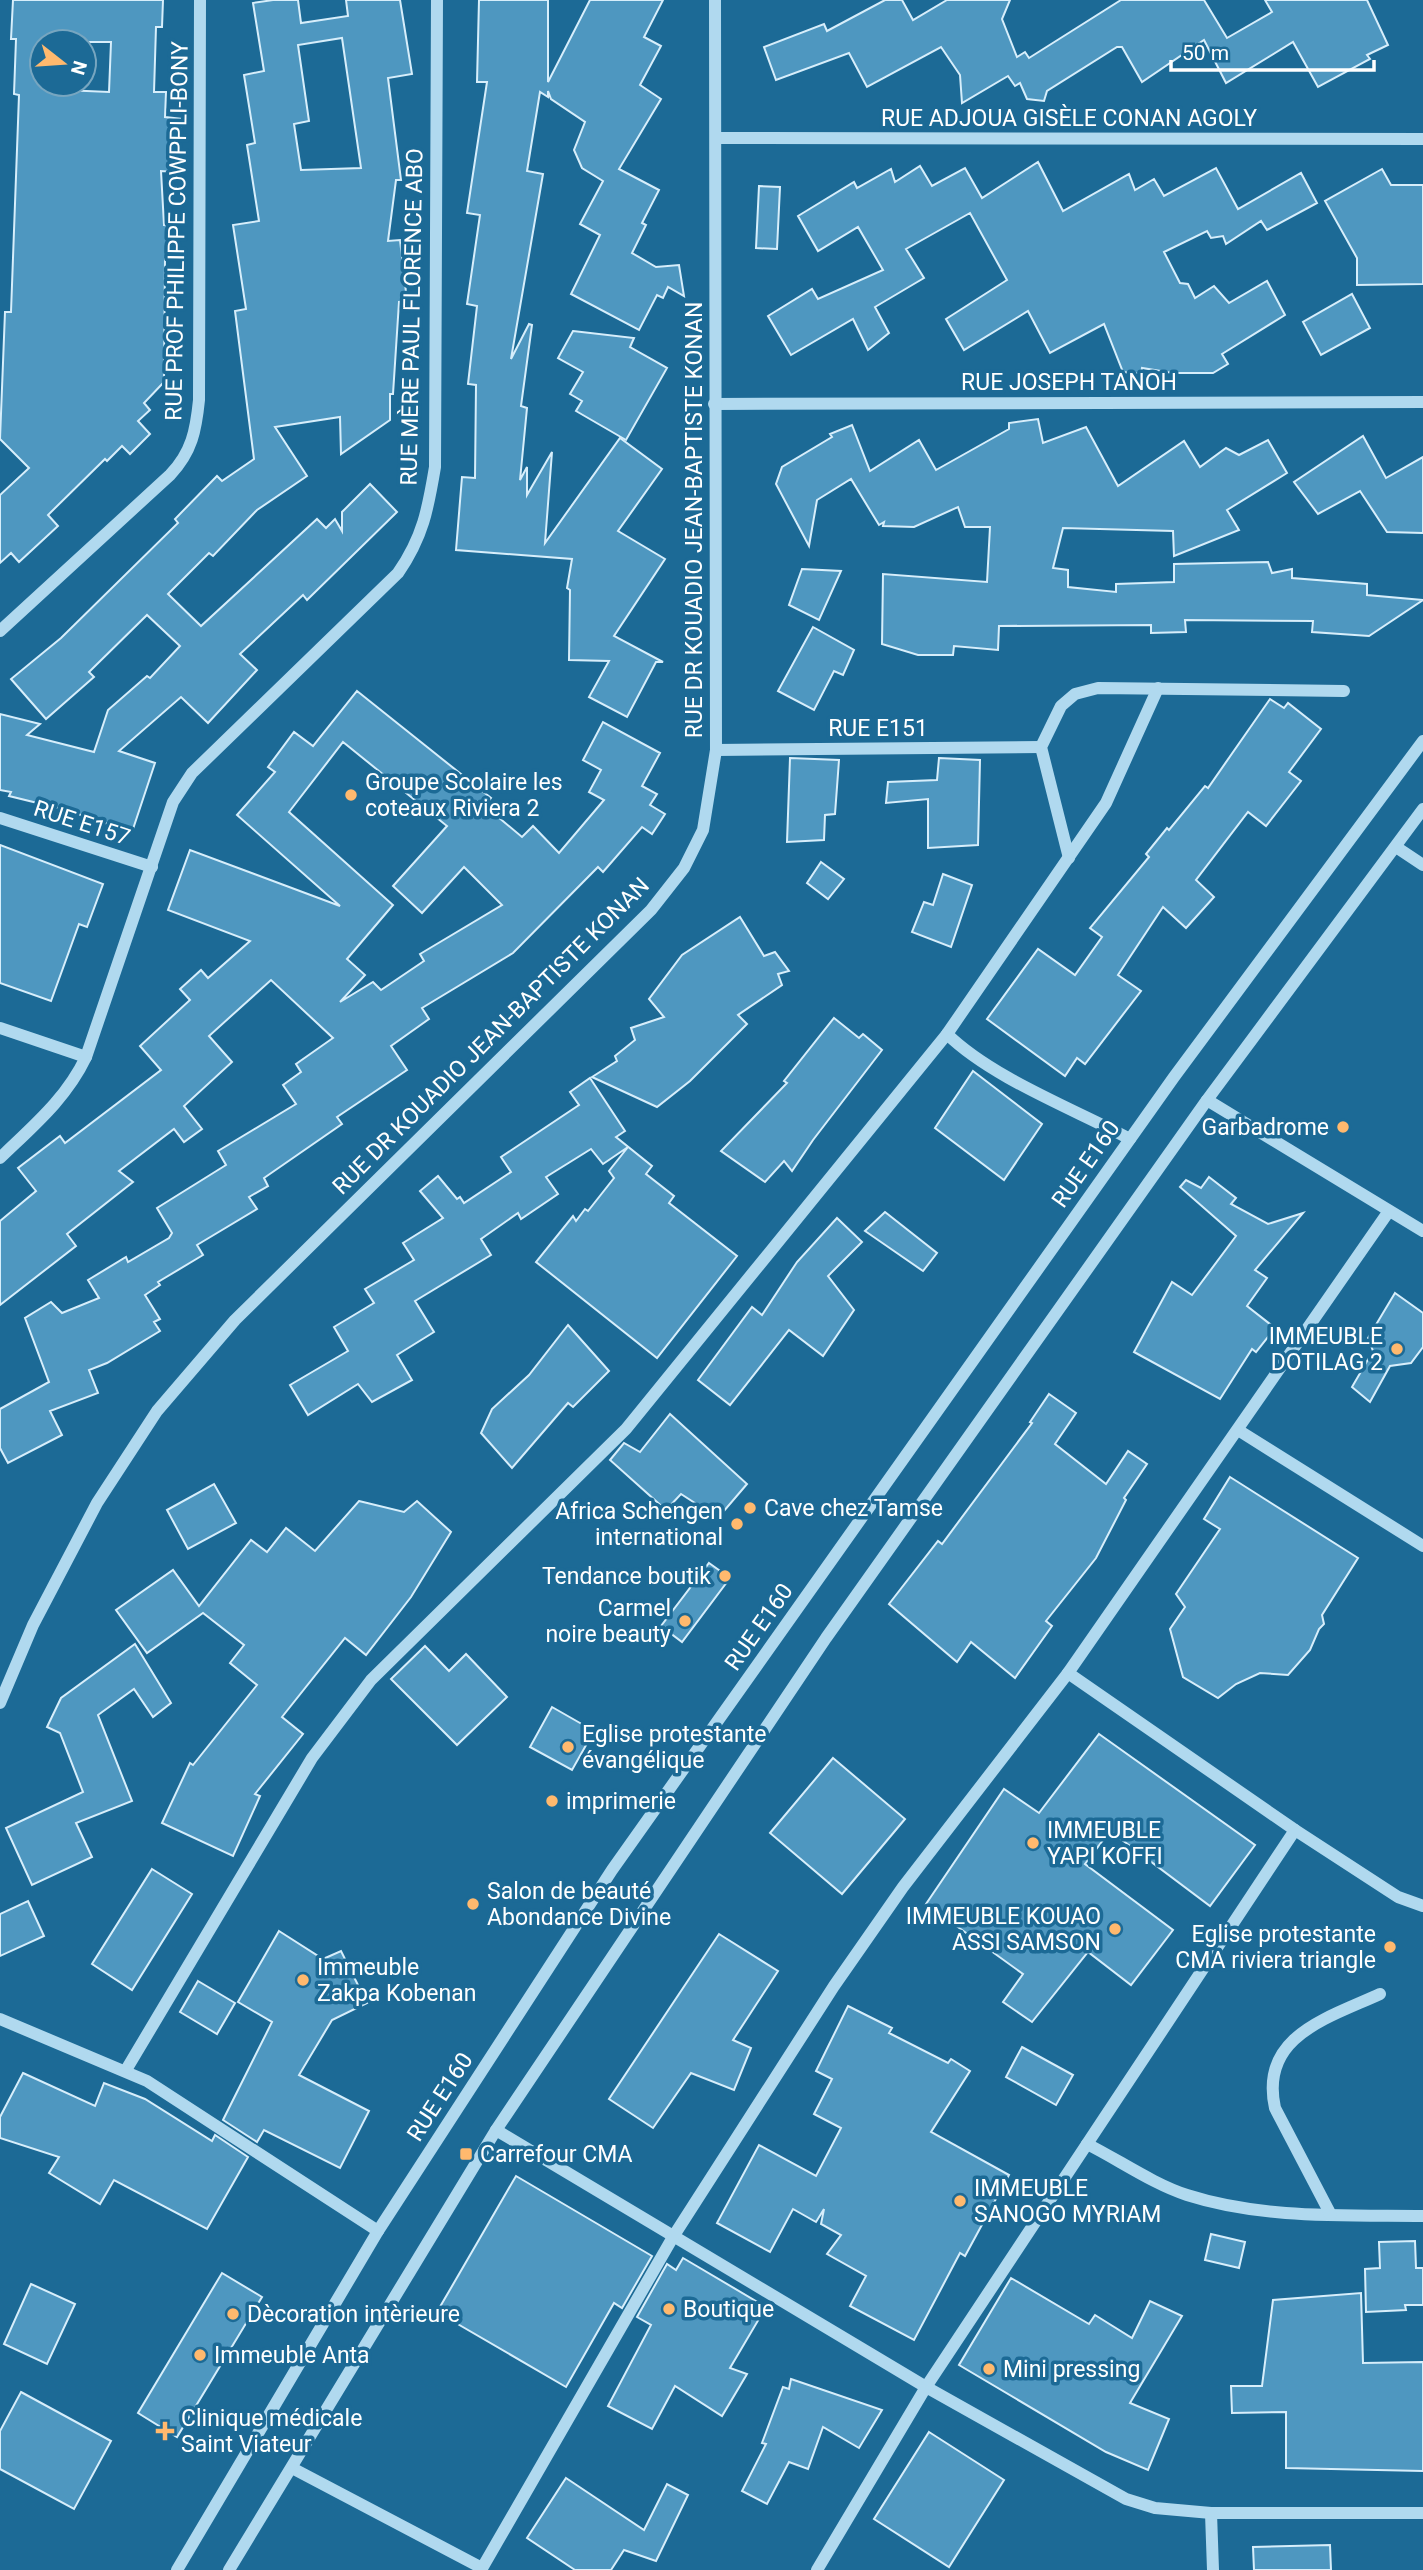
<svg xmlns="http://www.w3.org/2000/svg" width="1423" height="2570" font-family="Roboto,sans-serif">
	<rect width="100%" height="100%" fill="#1c6a96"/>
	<g fill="#4e97c0" stroke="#d7eefb" stroke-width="2" fill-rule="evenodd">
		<path d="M13 0H163L162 27H156L154 92H166L165 117 182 119 176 172 161 171 164 225 175 226 174 260 165 259 164 382 144 403 150 410 138 421 150 434 130 454 122 446 107 461 105 459 48 515 58 526 19 562 11 553 0 563V495L29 468 0 439 5 312H11L19 95 14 94 16 39H11ZM42 42H111L109 92 64 90V84H42Z"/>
		<path d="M273 0H298L301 23 348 16 346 0H400L412 74 388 78 401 180H396L388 241 400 240 407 301 399 302 393 394H390V420L341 454 340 417 275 427 307 476 257 510 213 556 209 553 168 594 201 626 317 519 326 528 335 519 342 531V512L370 484 397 512 307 600 303 595 240 654 257 670 208 723 181 697 119 751 155 763 132 832 66 810 9 796 11 792 0 790V714L40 724 27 735 94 752 108 710 147 676 150 678 180 646 147 615 89 672 94 677 46 719 11 679 61 638 178 523 175 519 217 476 222 481 254 459 235 311 246 309 233 225 259 221 247 145 255 143 244 75 264 71 253 3ZM342 38 361 168 301 170 294 124 309 121 298 45Z"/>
		<path d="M479 0H548V82L590 0H663L644 37 661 46 640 85 661 99 619 169 659 190 642 223 646 225 632 253 656 267 679 265 684 296 668 287 663 298 657 295 639 330 571 294 600 235 580 224 603 181 582 168 574 150 585 122 551 99 548 91V97L540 92 527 171 543 174 511 359 529 324 532 325 521 406 527 408 520 480 527 467V495L552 452 545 543 620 438 662 469 618 531 665 559 614 636 663 662H656L627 717 589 697 609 661 569 660 570 590 567 588 572 559 456 550 462 477 475 478 476 385 468 384 477 306 467 304 480 215 467 213 487 82H477Z"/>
		<path d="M885 0H902L913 20 947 0H1010L1002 19 1017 57 1025 52 1029 58 1121 0H1204L1227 38 1272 12 1265 0H1367L1388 45 1367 55 1370 59 1318 87 1293 42 1226 83 1204 40 1142 82 1122 47H1117L1047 91 1044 101 1027 99 1020 83 1015 86 1008 76 962 103 960 75 941 47 867 87 849 53 776 80 764 47 824 24 827 31Z"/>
		<path d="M1038 162 1063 211 1129 174 1135 190 1154 179 1164 196 1216 168 1238 209 1301 173 1317 203 1267 230 1261 221 1226 244 1223 236 1211 238 1207 231 1164 252 1180 283 1188 284 1195 298 1214 286 1229 303 1267 281 1285 315 1222 354 1228 364 1213 373H1173L1142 368 1141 374 1123 372 1104 324 1050 353 1028 311 964 350 946 319 1007 280 970 213 906 249 924 278 875 307 889 333 868 350 853 319 791 355 768 316 812 289 818 299 883 270 858 227 818 251 798 216 854 182 857 188 891 169 895 182 920 166 932 186 965 168 982 198Z"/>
		<path d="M1382 169 1391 185H1423V284L1357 285V258L1325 201Z"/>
		<path d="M759 186 780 187 777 249 756 248Z"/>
		<path d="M1352 294 1370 328 1321 355 1303 322Z"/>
		<path d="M573 331 634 338 630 347 667 368 626 440 576 411 582 401 570 394 583 372 558 358Z"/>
		<path d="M1038 419 1043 443 1086 427 1118 486 1184 441 1200 467 1226 448 1239 455 1268 440 1287 473 1227 510 1239 530 1174 556 1173 531 1063 528 1053 568 1068 570V587L1116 592V584L1174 582V564L1268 562 1272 573 1292 569V578L1367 584V595L1423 600 1369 636 1312 632 1313 621 1185 620 1186 632 1151 633V625L999 626 998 650 954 646 953 655H918L882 644 883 574 987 582 990 527H965L958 507 914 527 883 526 884 522 879 525 851 479 817 500 809 546 776 484 782 467 832 437 830 434 852 425 870 471 919 440 936 470 1009 429V423Z"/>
		<path d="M1363 436 1386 478 1423 457V533L1387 532 1360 491 1318 514 1294 482Z"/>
		<path d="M802 569 841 571 819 620 789 605Z"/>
		<path d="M813 627 854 650 843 675 834 671 814 710 778 691Z"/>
		<path d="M357 691 491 798 485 806 522 837 533 826 559 853 604 800 589 792 601 770 583 760 603 722 660 753 642 786 657 794 650 805 665 814 652 834 642 827 603 872 598 867 513 953 422 1008 429 1019 391 1046 407 1070 337 1117 342 1124 264 1178 268 1186 249 1197 257 1209 197 1245 203 1255 158 1282 160 1285 145 1295 160 1319 154 1322 160 1331 107 1363 89 1370 98 1393 50 1411 62 1435 8 1463 0 1448V1409L49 1382 25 1318 51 1302 62 1313 99 1298 88 1280 126 1257 128 1262 169 1238 172 1233 157 1208 226 1165 218 1151 296 1104 283 1085 301 1072 296 1064 333 1038 271 980 209 1036 232 1062 184 1106 202 1129 184 1142 174 1129 119 1171 133 1182 67 1234 76 1246 0 1305V1221L36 1191 18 1168 60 1136 65 1143 161 1070 140 1046 190 1000 180 989 201 970 208 978 250 941 168 910 190 850 340 906 237 815 275 772 268 767 294 732 313 746ZM343 742 447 826 393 886 422 913 464 867 502 905 420 954 424 961 381 990 373 982 340 1002 365 975 347 959 393 905 289 812Z"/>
		<path d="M1270 699 1284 708 1288 703 1321 729 1289 772 1301 781 1266 826 1248 812 1196 880 1214 897 1186 928 1163 907 1118 975 1141 991 1085 1064 1077 1058 1065 1076 987 1019 1038 949 1075 975 1102 937 1090 928 1149 857 1146 854 1167 828 1169 830 1205 786 1208 788Z"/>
		<path d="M790 758 839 760 835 814 825 815 824 840 787 842Z"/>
		<path d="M939 758 980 760 978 845 928 848V799L886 803 888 782 937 780Z"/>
		<path d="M0 845 103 884 87 927 79 924 51 1001 0 983Z"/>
		<path d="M821 862 844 879 828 899 807 883Z"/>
		<path d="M943 874 972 885 951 947 912 932 924 902 933 905Z"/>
		<path d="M740 917 764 956 775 952 789 971 778 974 782 985 738 1015 747 1024 690 1081 657 1107 592 1077 617 1061 615 1056 635 1040 631 1028 664 1017 649 999 682 955Z"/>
		<path d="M834 1018 859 1038 863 1034 882 1050 813 1140 792 1171 784 1161 765 1182 721 1151 787 1083 784 1081Z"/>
		<path d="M973 1071 1042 1124 1004 1180 935 1128Z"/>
		<path d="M590 1078 625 1131 616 1137 652 1166 646 1174 674 1196 669 1203 737 1256 657 1358 536 1262 573 1216 576 1221 585 1209 588 1211 614 1178 609 1171 628 1147 603 1164 591 1149 546 1177 558 1194 521 1219 518 1213 481 1239 491 1255 415 1301 434 1332 397 1355 412 1380 372 1402 358 1384 308 1415 290 1385 348 1351 334 1327 374 1303 365 1289 414 1260 403 1243 443 1218 420 1191 438 1176 457 1199 460 1197 464 1203 511 1172 501 1157 579 1105 570 1092Z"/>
		<path d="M1209 1177 1236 1198 1231 1204 1268 1224 1303 1213 1255 1270 1267 1278 1247 1306 1275 1328 1256 1352 1252 1349 1220 1399 1134 1352 1172 1282 1192 1295 1236 1236 1180 1187 1186 1180 1201 1188Z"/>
		<path d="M885 1212 937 1253 923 1271 865 1231Z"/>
		<path d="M837 1218 862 1242 828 1276 854 1310 823 1356 789 1330 730 1405 698 1380 752 1307 762 1315 797 1262Z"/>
		<path d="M1395 1293 1423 1313V1347L1411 1363 1390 1366 1370 1402 1352 1387 1373 1351 1368 1338Z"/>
		<path d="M568 1325 609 1371 573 1407 568 1403 512 1468 481 1433 492 1409 529 1375Z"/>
		<path d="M1049 1394 1076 1413 1055 1444 1106 1484 1128 1451 1147 1464 1124 1498 1126 1500 1096 1558 1046 1621 1052 1626 1015 1678 971 1642 957 1662 889 1604 938 1541 942 1544 1032 1423 1030 1422Z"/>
		<path d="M670 1414 747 1484 718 1518 681 1494 666 1510 610 1460 624 1443 640 1452Z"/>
		<path d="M1230 1477 1358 1558 1322 1615 1324 1624 1319 1629 1310 1650 1288 1675 1260 1673 1236 1684 1218 1698 1183 1677 1170 1629 1185 1607 1176 1594 1220 1529 1204 1519Z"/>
		<path d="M214 1484 236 1523 188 1549 167 1510Z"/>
		<path d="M359 1501 404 1512 417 1501 451 1532 411 1597 366 1655 345 1638 282 1717 303 1734 255 1794 260 1796 233 1856 162 1823 190 1763 193 1765 257 1685 230 1663 244 1645 203 1613 147 1653 116 1610 173 1570 199 1606 251 1540 267 1552 286 1528 315 1551Z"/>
		<path d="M709 1563 730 1578 682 1642 661 1626Z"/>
		<path d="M135 1644 171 1703 153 1717 134 1689 98 1715 132 1801 76 1823 92 1857 32 1885 6 1828 83 1792 60 1733 47 1727 61 1698Z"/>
		<path d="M425 1646 449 1671 466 1654 507 1697 457 1745 391 1679Z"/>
		<path d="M552 1707 594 1731 572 1770 530 1747Z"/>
		<path d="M1099 1734 1255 1845 1210 1906 1110 1831 1085 1864 1173 1930 1131 1985 1088 1952 1032 2022 1003 2002 1023 1974 926 1904 1004 1789 1039 1813Z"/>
		<path d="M833 1758 905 1819 842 1894 770 1833Z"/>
		<path d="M152 1869 192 1894 132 1990 92 1964Z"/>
		<path d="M28 1901 44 1936 0 1956V1914Z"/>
		<path d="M279 1931 323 1959 341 1951 367 2003 332 2020 299 2075 369 2111 340 2168 264 2130 257 2142 223 2120 272 2022 238 2002Z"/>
		<path d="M719 1934 778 1971 733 2040 751 2048 734 2090 691 2073 653 2128 609 2099Z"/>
		<path d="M198 1981 235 2003 217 2034 180 2012Z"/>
		<path d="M848 2006 892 2028 889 2033 948 2063 951 2059 970 2071 931 2132 1009 2175 965 2256 960 2253 914 2340 850 2306 866 2276 827 2254 841 2235 821 2224 824 2209 816 2222 793 2209 770 2252 717 2223 759 2145 816 2176 841 2128 814 2114 832 2079 816 2071Z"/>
		<path d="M1022 2047 1073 2075 1056 2105 1006 2077Z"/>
		<path d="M23 2073 95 2106 104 2083 145 2099 212 2141 215 2135 248 2157 207 2229 114 2180 100 2204 49 2173 59 2157 0 2138V2117Z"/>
		<path d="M516 2176 652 2256 622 2308 614 2303 566 2387 437 2312Z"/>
		<path d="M1211 2234 1245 2242 1239 2268 1205 2260Z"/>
		<path d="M1415 2241 1416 2268H1423V2305H1405L1406 2310 1366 2312 1365 2269 1380 2268 1379 2242Z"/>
		<path d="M683 2258 766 2307 730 2368 747 2374 722 2416 675 2386 652 2429 608 2406 651 2325 637 2317 667 2264 676 2270Z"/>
		<path d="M222 2273 262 2297 177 2437 138 2413Z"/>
		<path d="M1011 2278 1089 2324 1095 2315 1132 2338 1150 2301 1182 2316 1130 2403 1169 2419 1148 2470 1106 2452 959 2365Z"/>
		<path d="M31 2284 75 2304 47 2364 4 2344Z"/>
		<path d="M1361 2293 1363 2363 1423 2362V2471L1286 2468V2412L1232 2413 1231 2386H1262L1273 2300Z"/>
		<path d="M791 2379 882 2410 859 2448 823 2427 808 2469 789 2462 767 2504 742 2491 766 2444 762 2443 783 2387 789 2389Z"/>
		<path d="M21 2392 111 2441 74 2509 0 2469V2431Z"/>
		<path d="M929 2432 1004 2480 949 2567 874 2519Z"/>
		<path d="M566 2478 644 2530 667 2484 688 2495 656 2561 624 2550 611 2570H575L527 2538Z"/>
		<path d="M1330 2545 1331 2570H1254L1253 2547Z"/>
	</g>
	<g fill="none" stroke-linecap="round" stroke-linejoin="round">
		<g stroke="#b0d9ef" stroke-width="12">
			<path d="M716 138 1423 139"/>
			<path d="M714 404 1423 402"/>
			<path d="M0 631 170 475C192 452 196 430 199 400L200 0"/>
			<path d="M716 750 1041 747"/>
			<path d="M0 818 152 867"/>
			<path d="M1396 847 1423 865"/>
			<path d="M1069 858 1041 747 1061 706 1075 694 1098 688 1344 691"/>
			<path d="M0 1028 86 1057"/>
			<path d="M947 1034C992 1078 1074 1109 1130 1139"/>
			<path d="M1207 1100 1423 1231"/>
			<path d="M0 1158C33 1126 66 1099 86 1057L173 802 192 773 398 573C423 537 428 509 435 467L437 0"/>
			<path d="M1238 1430 1423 1546"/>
			<path d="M1068 1673 1295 1830 1398 1897 1423 1906"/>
			<path d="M0 1703 33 1625 97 1503 157 1411 235 1320 651 910 684 868 703 830 716 750 715 0"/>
			<path d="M0 2019 147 2081 378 2231"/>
			<path d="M126 2070 312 1758 371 1680 626 1429 947 1034 1106 803 1158 688"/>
			<path d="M496 2130 926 2387 1126 2499 1155 2508 1211 2513H1423"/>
			<path d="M1087 2144C1119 2160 1153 2184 1187 2195 1262 2219 1345 2215 1423 2216"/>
			<path d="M1331 2215 1275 2108C1259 2036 1328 2018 1380 1994"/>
			<path d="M292 2468 482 2568"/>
			<path d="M1211 2513 1213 2570"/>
			<path d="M177 2570 378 2231 612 1870 1174 1077 1423 741"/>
			<path d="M229 2570 496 2130 826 1638 1207 1100 1423 809"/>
			<path d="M481 2570 673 2237 834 1986 903 1887 1068 1673 1389 1211"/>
			<path d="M817 2570 926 2387 1295 1830"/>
		</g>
	</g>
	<g fill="#ffb96e" stroke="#1c6a96" stroke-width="2.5">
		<circle cx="351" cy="795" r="7"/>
		<circle cx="1343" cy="1127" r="7"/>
		<circle cx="1397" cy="1349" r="7"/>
		<circle cx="750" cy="1508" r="7"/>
		<circle cx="737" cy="1524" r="7"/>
		<circle cx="725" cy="1576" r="7"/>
		<circle cx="685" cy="1621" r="7"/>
		<circle cx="568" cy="1747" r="7"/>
		<circle cx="552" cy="1801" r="7"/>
		<circle cx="1033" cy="1843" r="7"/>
		<circle cx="473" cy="1904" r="7"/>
		<circle cx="1115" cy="1929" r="7"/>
		<circle cx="1390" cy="1947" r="7"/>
		<circle cx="303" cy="1980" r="7"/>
		<rect x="459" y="2147" width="14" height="14" rx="3.5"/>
		<circle cx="960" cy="2201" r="7"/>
		<circle cx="669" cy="2309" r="7"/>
		<circle cx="233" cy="2314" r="7"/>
		<circle cx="200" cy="2355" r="7"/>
		<circle cx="989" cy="2369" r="7"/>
		<path d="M161.5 2420.5h7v7h7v7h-7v7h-7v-7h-7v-7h7z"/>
	</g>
	<g text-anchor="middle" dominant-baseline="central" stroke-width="7" stroke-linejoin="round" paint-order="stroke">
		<g font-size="23" fill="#fff" stroke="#1c6a96">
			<text x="1069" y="118">RUE ADJOUA GISÈLE CONAN AGOLY</text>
			<text transform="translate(177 231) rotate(-89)">RUE PROF PHILIPPE COWPPLI-BONY</text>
			<text transform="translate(412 317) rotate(-89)">RUE MÈRE PAUL FLORENCE ABO</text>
			<text x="1069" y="382">RUE JOSEPH TANOH</text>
			<text transform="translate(694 520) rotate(-90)">RUE DR KOUADIO JEAN-BAPTISTE KONAN</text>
			<text x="878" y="728">RUE E151</text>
			<text transform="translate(82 823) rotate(18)">RUE E157</text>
			<text transform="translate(491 1036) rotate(-45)">RUE DR KOUADIO JEAN-BAPTISTE KONAN</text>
			<text transform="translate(1086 1164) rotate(-55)">RUE E160</text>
			<text transform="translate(759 1627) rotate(-55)">RUE E160</text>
			<text transform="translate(440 2097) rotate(-57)">RUE E160</text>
		</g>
		<g font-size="23" fill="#fff" stroke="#1c6a96" text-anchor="start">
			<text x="365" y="782">Groupe Scolaire les<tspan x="365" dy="26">coteaux Riviera 2</tspan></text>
			<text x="1329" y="1127" text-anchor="end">Garbadrome</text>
			<text x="1383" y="1336" text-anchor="end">IMMEUBLE<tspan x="1383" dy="26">DOTILAG 2</tspan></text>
			<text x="764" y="1508">Cave chez Tamse</text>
			<text x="723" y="1511" text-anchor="end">Africa Schengen<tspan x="723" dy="26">international</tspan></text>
			<text x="711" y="1576" text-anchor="end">Tendance boutik</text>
			<text x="671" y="1608" text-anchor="end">Carmel<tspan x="671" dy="26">noire beauty</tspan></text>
			<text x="582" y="1734">Eglise protestante<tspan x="582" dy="26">évangélique</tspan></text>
			<text x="566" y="1801">imprimerie</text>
			<text x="1047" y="1830">IMMEUBLE<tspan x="1047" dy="26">YAPI KOFFI</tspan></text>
			<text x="487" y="1891">Salon de beauté<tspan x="487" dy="26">Abondance Divine</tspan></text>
			<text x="1101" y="1916" text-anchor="end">IMMEUBLE KOUAO<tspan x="1101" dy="26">ASSI SAMSON</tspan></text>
			<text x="1376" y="1934" text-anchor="end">Eglise protestante<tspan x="1376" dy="26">CMA riviera triangle</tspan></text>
			<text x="317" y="1967">Immeuble<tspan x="317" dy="26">Zakpa Kobenan</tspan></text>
			<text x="480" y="2154">Carrefour CMA</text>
			<text x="974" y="2188">IMMEUBLE<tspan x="974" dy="26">SANOGO MYRIAM</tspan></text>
			<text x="683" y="2309">Boutique</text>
			<text x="247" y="2314">Dècoration intèrieure</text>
			<text x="214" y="2355">Immeuble Anta</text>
			<text x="1003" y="2369">Mini pressing</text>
			<text x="181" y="2418">Clinique médicale<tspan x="181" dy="26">Saint Viateur</tspan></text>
		</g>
	</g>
	<g transform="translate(63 63) rotate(107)"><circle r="33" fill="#1c6a96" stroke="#77a6c0" stroke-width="2"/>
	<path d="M0-5L12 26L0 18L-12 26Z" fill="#ffb96e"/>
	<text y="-10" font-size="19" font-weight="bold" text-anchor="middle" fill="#ffffff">N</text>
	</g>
	<path d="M1171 60v10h203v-10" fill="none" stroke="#ffffff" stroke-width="3.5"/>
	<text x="1182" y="60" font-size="21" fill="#ffffff" stroke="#1c6a96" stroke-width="5" paint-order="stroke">50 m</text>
</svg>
